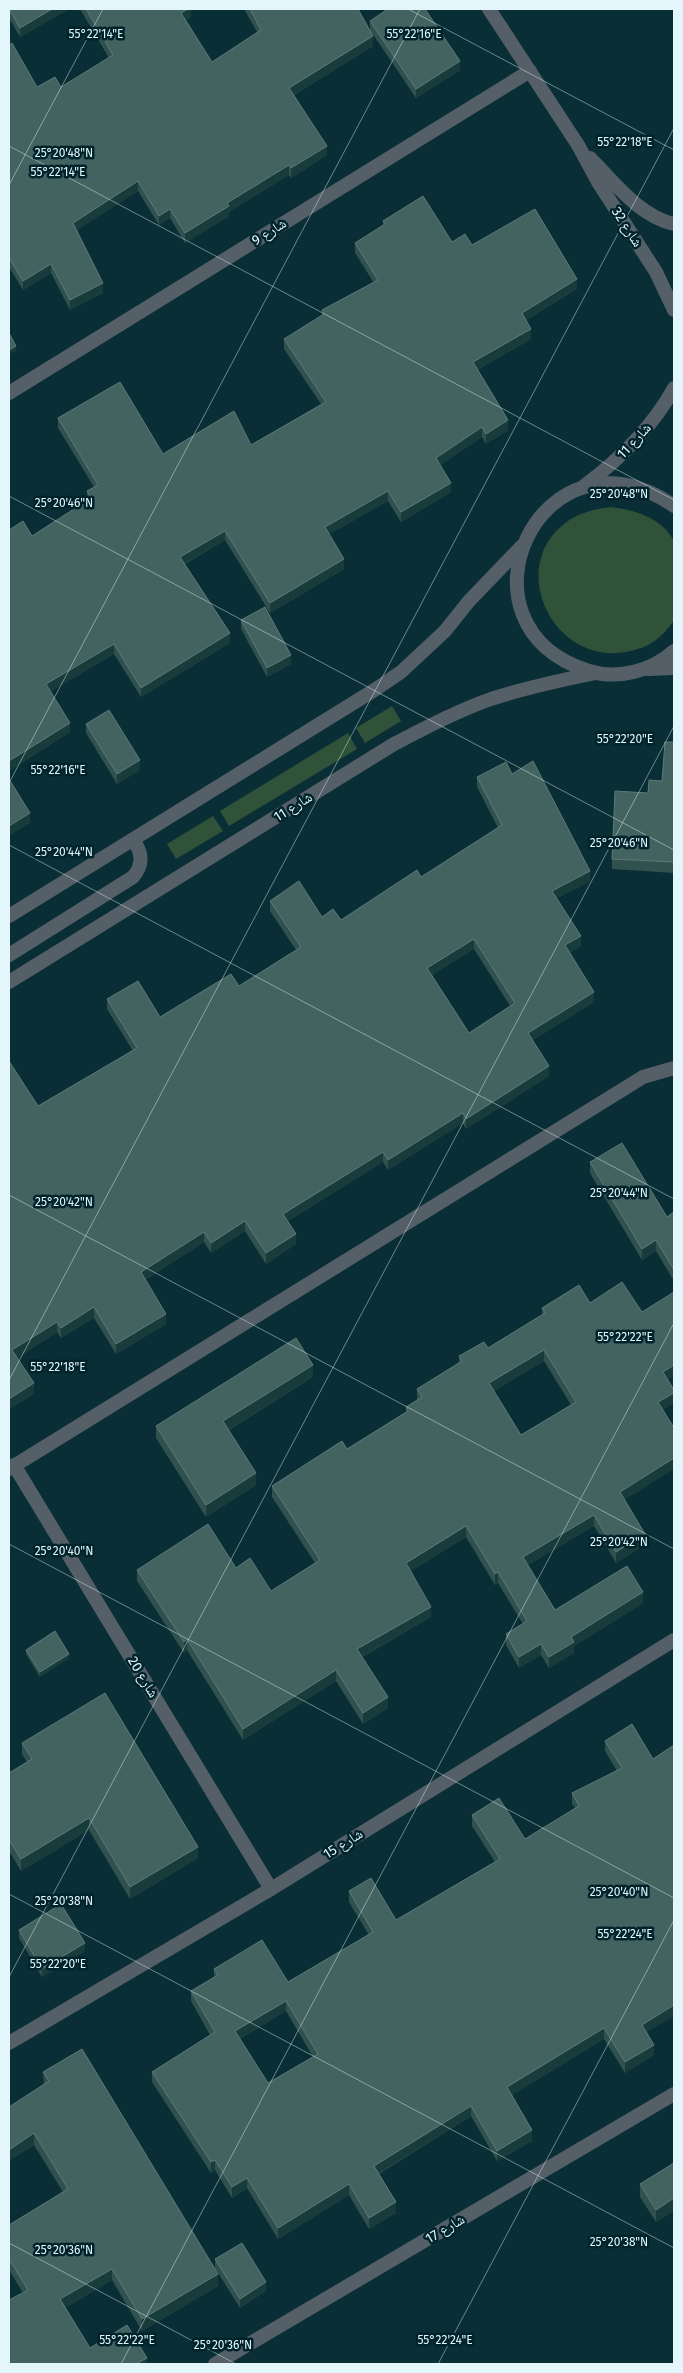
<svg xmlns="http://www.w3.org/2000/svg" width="683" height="2373" font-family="'Fira Sans','Noto Naskh Arabic',sans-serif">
	<rect width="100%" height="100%" fill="#092e35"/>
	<g fill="#2f5238">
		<path d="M611 507C635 510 662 518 674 541L673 622C668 628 663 635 657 639 649 646 637 650 626 652 552 665 505 565 568 521 581 512 596 509 611 507Z"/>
		<path d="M392 706 401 721 365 743 356 728Z"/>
		<path d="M348 733 357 749 229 826 220 811Z"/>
		<path d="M213 816 223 831 176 859 167 844Z"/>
	</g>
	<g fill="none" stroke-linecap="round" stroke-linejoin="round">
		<g stroke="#555f68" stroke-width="14">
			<path d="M489 9 578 145 598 182 656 272 674 310"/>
			<path d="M590 158C615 183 639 216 674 224"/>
			<path d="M9 393 530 71"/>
			<path d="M584 486C620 459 652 428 674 388"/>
			<path d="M14 1465 271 1889"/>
			<path d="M9 1469 643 1077 674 1068"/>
			<path d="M9 2043 271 1889 674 1640"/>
			<path d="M215 2364 674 2094"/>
		</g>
		<g stroke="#555f68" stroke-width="14">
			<path d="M674 506C541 415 444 626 589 671 618 680 652 671 674 651"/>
			<path d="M649 669 674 668"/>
			<path d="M9 916 376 689 401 672 445 631 469 601 522 546"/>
			<path d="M9 955 133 877C143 865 143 853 133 840"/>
			<path d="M9 982 394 744C425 728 457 711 491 699 525 688 561 680 596 673"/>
		</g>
	</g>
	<g fill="#30514d" fill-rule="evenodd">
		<path d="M9 9H69L20 37 9 18Z"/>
		<path d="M80 9H193L191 10V17L186 20 212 62 257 32 244 9H358L373 46 294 95 327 155 291 178 289 175 229 212V216L185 243 170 218 159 225 138 191 76 230 103 293 70 310 51 273 23 290 9 267V45L37 87H61L109 58Z"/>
		<path d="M370 21 460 70 416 98 370 30Z"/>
		<path d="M383 221 452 242 472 245 577 289 526 320 531 339 477 370 508 430 486 444 482 437 440 465 451 492 401 522 388 501 329 534 344 569 270 613 225 540 185 564 230 643 141 697 114 654 51 691 70 732 9 771V530L32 536 87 501V491L94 487 58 428V418L163 454 251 445 321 404 284 349V339L322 315V310L374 283 355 253V243L383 226Z"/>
		<path d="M241 620 291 664 267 677 241 629Z"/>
		<path d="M86 724 140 770 117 784 86 733Z"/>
		<path d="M674 742V873L612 869V859L662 781Z"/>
		<path d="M512 774 590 881 557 898 581 946 569 953 594 1002 533 1040 549 1076 466 1129 463 1123 388 1170 383 1162 288 1221 296 1244 266 1264 245 1231 211 1253 204 1242 145 1280 166 1324 116 1354 94 1318 61 1338 57 1332 17 1358 34 1394 9 1409 38 1106 133 1051 107 1009V999L160 1017 239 986 296 950 270 911V901L322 917 341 920 421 877 498 828 477 787V777ZM474 949 510 1006 469 1033 432 975Z"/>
		<path d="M590 1162 667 1217 674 1212V1281L656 1251 642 1260 590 1173Z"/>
		<path d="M590 1303 668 1380 663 1410 625 1500 645 1545 616 1563 594 1526 528 1565 555 1610 643 1603 574 1646V1653L549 1668 541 1655 519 1668 506 1645V1634L523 1624 498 1583 495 1585 466 1537 411 1571 431 1617 362 1657 388 1708 363 1724 336 1681 243 1740 187 1650 184 1653 137 1581V1570L236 1568 271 1591 315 1563 272 1497V1486L347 1449 406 1412V1407L417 1400V1389L459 1363V1356L488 1348 542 1315V1308ZM544 1361 571 1405 521 1435 494 1391Z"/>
		<path d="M313 1377 229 1430 256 1485 206 1517 156 1438V1426Z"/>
		<path d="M26 1650 69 1658 40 1677 26 1654Z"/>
		<path d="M632 1724 647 2032 654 2055 625 2073 604 2039 512 2095 532 2141 497 2161 471 2116 379 2174 396 2213 369 2229 349 2195 278 2239 247 2188 232 2198 215 2170 211 2173 152 2082V2072L210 2035 191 2001V1991L214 1977V1969L288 1982 369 1935 349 1902V1891L396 1920 495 1862 472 1826V1815L525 1839 575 1808 572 1804V1793L617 1771 605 1751V1741ZM286 2011 313 2057 268 2083 240 2039Z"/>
		<path d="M22 1743 198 1858 130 1899 89 1830 21 1871 9 1851V1773L27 1762 22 1754Z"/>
		<path d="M19 1930 85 1951 42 1977 19 1938Z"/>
		<path d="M43 2072 218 2286 142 2331 112 2280 65 2308 90 2348 147 2364H9L23 2293 9 2270V2225L63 2192 34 2145 9 2161V2107L44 2085Z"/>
		<path d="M674 2163V2211L656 2222 640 2197V2184Z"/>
		<path d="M215 2259 266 2291 240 2308 215 2268Z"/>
	</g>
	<g fill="#183c3c">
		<path d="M52 9H69L20 37V28Z"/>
		<path d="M188 9H193L191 10V17L181 22V13Z"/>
		<path d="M373 36V46L289 98V88Z"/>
		<path d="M460 61V70L416 98V89Z"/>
		<path d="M327 146V155L291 178V168Z"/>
		<path d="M289 165V175L229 212V216L185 243V233L227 203Z"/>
		<path d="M138 181V191L73 233V223Z"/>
		<path d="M170 209V218L159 225V216Z"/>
		<path d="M51 264V273L23 290V281Z"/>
		<path d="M577 279V289L522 322V313Z"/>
		<path d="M103 283V293L70 310V300Z"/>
		<path d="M531 329V339L473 372V362Z"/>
		<path d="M16 346V351L9 354V350Z"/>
		<path d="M508 420V430L486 444V434Z"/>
		<path d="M482 427V437L436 468V458Z"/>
		<path d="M451 483V492L401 522V512Z"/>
		<path d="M388 491V501L325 537V527Z"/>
		<path d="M225 531V540L180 566V557Z"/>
		<path d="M344 559V569L270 613V603Z"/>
		<path d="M230 633V643L141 697V688Z"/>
		<path d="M114 644V654L46 694V684Z"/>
		<path d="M291 655V664L267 677V668Z"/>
		<path d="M70 723V732L9 771V761Z"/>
		<path d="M140 760V770L117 784V774Z"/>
		<path d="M30 813V823L9 836V826Z"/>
		<path d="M590 871V881L552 901V891Z"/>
		<path d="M581 936V946L565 956V945Z"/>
		<path d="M474 939V949L427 978V968Z"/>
		<path d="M594 992V1002L528 1043V1033Z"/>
		<path d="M549 1066V1076L466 1129V1119Z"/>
		<path d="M463 1113V1123L388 1170V1160Z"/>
		<path d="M383 1152V1162L283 1224V1214Z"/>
		<path d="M245 1221V1231L211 1253V1243Z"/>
		<path d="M204 1232V1242L141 1282V1272Z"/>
		<path d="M296 1234V1244L266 1264V1253Z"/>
		<path d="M656 1240V1251L642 1260V1249Z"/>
		<path d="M94 1307V1318L61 1338V1328Z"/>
		<path d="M166 1314V1324L116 1354V1344Z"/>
		<path d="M57 1322V1332L12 1361V1350Z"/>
		<path d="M544 1350V1361L489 1394V1383Z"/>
		<path d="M313 1365V1377L223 1433V1421Z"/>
		<path d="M674 1365V1376L663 1383V1372Z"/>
		<path d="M34 1383V1394L9 1409V1399Z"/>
		<path d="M674 1393V1403L658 1413V1402Z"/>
		<path d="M674 1458V1469L620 1503V1492Z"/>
		<path d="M256 1473V1485L206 1517V1505Z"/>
		<path d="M594 1515V1526L523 1568V1557Z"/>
		<path d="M466 1526V1537L406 1574V1563Z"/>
		<path d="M645 1534V1545L616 1563V1552Z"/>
		<path d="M498 1572V1583L495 1585V1574Z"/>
		<path d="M643 1592V1603L574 1646V1653L549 1668V1657L571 1637Z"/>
		<path d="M431 1607V1617L357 1659V1649Z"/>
		<path d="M187 1639V1650L184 1653V1642Z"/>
		<path d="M541 1644V1655L519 1668V1657Z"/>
		<path d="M69 1654V1658L40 1677V1672Z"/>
		<path d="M336 1670V1681L243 1740V1729Z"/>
		<path d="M388 1697V1708L363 1724V1713Z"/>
		<path d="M89 1818V1830L21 1871V1859Z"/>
		<path d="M198 1847V1858L130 1899V1887Z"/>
		<path d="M85 1943V1951L42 1977V1969Z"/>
		<path d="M286 2001V2011L235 2042V2031Z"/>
		<path d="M674 2005V2016L642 2035V2025Z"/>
		<path d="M604 2028V2039L507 2098V2087Z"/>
		<path d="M654 2045V2055L625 2073V2062Z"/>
		<path d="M471 2106V2116L374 2176V2166Z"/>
		<path d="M532 2130V2141L497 2161V2151Z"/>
		<path d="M34 2133V2145L9 2161V2150Z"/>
		<path d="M215 2160V2170L211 2173V2162Z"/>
		<path d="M247 2178V2188L232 2198V2187Z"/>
		<path d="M349 2184V2195L278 2239V2228Z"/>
		<path d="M674 2198V2211L656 2222V2210Z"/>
		<path d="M396 2202V2213L369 2229V2218Z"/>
		<path d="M112 2269V2280L60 2311V2299Z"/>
		<path d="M218 2274V2286L142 2331V2319Z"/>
		<path d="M266 2282V2291L240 2308V2299Z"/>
		<path d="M147 2358V2364H136Z"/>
	</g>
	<g fill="#436360" stroke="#5c7a78" fill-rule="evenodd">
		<path d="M9 9H52L20 28Z"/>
		<path d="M86 9H188L181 13 212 62 261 30 250 9H358L373 36 289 88 327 146 291 168 289 165 227 203 229 206 185 233 170 209 159 216 138 181 73 223 103 283 70 300 51 264 23 281 9 258V45L12 43 37 87 55 77 61 87 113 55Z"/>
		<path d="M388 9H425L460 61 416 89 370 21Z"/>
		<path d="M423 196 452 242 465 234 472 245 535 209 577 279 522 313 531 329 473 362 508 420 486 434 482 427 436 458 451 483 401 512 388 491 325 527 344 559 270 603 225 531 180 557 230 633 141 688 114 644 46 684 70 723 9 761V530L23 521 32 536 91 498 87 491 98 485 58 418 120 382 163 454 234 411 251 445 326 402 284 339 324 314 322 310 378 280 355 243 385 224 383 221Z"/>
		<path d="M9 333 16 346 9 350Z"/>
		<path d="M265 607 291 655 267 668 241 620Z"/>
		<path d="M109 710 140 760 117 774 86 724Z"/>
		<path d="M665 742H674V862L612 859 615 791 648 793 649 780 662 781Z"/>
		<path d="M533 761 590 871 552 891 581 936 565 945 594 992 528 1033 549 1066 466 1119 463 1113 388 1160 383 1152 283 1214 296 1234 266 1253 245 1221 211 1243 204 1232 141 1272 166 1314 116 1344 94 1307 61 1328 57 1322 12 1350 34 1383 9 1399V1061L38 1106 137 1048 107 999 138 981 160 1017 231 974 239 986 301 947 270 901 299 881 322 917 333 909 341 920 417 870 421 877 502 825 477 777 506 762 512 774ZM474 939 515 1003 469 1033 427 968Z"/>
		<path d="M9 779 30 813 9 826Z"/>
		<path d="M622 1143 667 1217 674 1212V1270L656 1240 642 1249 590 1162Z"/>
		<path d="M622 1282 642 1312 674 1292V1365L663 1372 674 1390V1393L658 1402 674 1428V1458L620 1492 645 1534 616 1552 594 1515 523 1557 555 1610 627 1566 643 1592 571 1637 574 1642 549 1657 541 1644 519 1657 506 1634 527 1621 498 1572 495 1574 466 1526 406 1563 431 1607 357 1649 388 1697 363 1713 336 1670 243 1729 187 1639 184 1642 137 1570 208 1524 236 1568 250 1558 271 1591 320 1560 272 1486 342 1441 347 1449 408 1411 406 1407 422 1397 417 1389 462 1361 459 1356 484 1342 488 1348 545 1313 542 1308 579 1285 590 1303ZM544 1350 576 1402 521 1435 489 1383Z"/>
		<path d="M296 1338 313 1365 223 1421 256 1473 206 1505 156 1426Z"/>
		<path d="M55 1631 69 1654 40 1672 26 1650Z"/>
		<path d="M105 1693 198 1847 130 1887 89 1818 21 1859 9 1840V1773L32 1759 22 1743Z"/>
		<path d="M632 1724 653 1759 674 1745V2005L642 2025 654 2045 625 2062 604 2028 507 2087 532 2130 497 2151 471 2106 374 2166 396 2202 369 2218 349 2184 278 2228 247 2178 232 2187 215 2160 211 2162 152 2072 215 2032 191 1991 218 1975 214 1969 262 1940 288 1982 373 1932 349 1891 371 1878 396 1920 500 1859 472 1815 499 1798 525 1839 579 1806 572 1793 622 1768 605 1741ZM286 2001 318 2054 268 2083 235 2031Z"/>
		<path d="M61 1904 85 1943 42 1969 19 1930Z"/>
		<path d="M82 2049 218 2274 142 2319 112 2269 60 2299 90 2348 127 2325 147 2358 136 2364H9V2300L28 2290 9 2259V2225L68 2189 34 2133 9 2150V2107L49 2081 43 2072Z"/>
		<path d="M674 2163V2198L656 2210 640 2184Z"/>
		<path d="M242 2243 266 2282 240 2299 215 2259Z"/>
	</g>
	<path fill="none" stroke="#e3f6fb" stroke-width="1" stroke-opacity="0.45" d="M408 9 674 150M9 146 674 500M9 185 103 9M9 496 674 850M9 783 420 9M9 845 674 1199M9 1195 674 1549M9 1380 674 128M9 1544 674 1898M9 1894 674 2248M9 1977 674 726M9 2243 236 2364M121 2364 674 1323M438 2364 674 1920"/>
	<g text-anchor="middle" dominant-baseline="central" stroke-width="5" stroke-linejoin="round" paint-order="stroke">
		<g font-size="14" fill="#e3f6fb" stroke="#00242b">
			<text transform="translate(627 227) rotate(57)">شارع 32</text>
			<text transform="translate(269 232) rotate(-32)">شارع 9</text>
			<text transform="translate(634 441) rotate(-47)">شارع 11</text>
			<text transform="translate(293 807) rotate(-32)">شارع 11</text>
			<text transform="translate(143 1677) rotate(59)">شارع 20</text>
			<text transform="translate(343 1844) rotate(-32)">شارع 15</text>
			<text transform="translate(445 2229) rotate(-31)">شارع 17</text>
		</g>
	</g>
	<g font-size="12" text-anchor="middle" fill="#e3f6fb" stroke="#00242b" stroke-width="5" stroke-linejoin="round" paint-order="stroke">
		<text x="96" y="38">55°22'14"E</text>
		<text x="414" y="38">55°22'16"E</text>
		<text x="625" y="146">55°22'18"E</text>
		<text x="64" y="157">25°20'48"N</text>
		<text x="58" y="176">55°22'14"E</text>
		<text x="619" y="498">25°20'48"N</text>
		<text x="64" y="507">25°20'46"N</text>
		<text x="625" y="743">55°22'20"E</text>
		<text x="58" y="774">55°22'16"E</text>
		<text x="619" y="847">25°20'46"N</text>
		<text x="64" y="856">25°20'44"N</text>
		<text x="619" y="1197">25°20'44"N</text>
		<text x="64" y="1206">25°20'42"N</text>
		<text x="625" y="1341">55°22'22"E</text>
		<text x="58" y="1371">55°22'18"E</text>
		<text x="619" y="1546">25°20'42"N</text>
		<text x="64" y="1555">25°20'40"N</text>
		<text x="619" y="1896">25°20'40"N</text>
		<text x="64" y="1905">25°20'38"N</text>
		<text x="625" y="1938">55°22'24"E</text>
		<text x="58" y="1968">55°22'20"E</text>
		<text x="619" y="2246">25°20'38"N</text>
		<text x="64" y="2254">25°20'36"N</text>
		<text x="127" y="2344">55°22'22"E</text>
		<text x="445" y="2344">55°22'24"E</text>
		<text x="223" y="2349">25°20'36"N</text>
	</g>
	<rect width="683" height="2373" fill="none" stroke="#e3f6fb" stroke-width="20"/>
</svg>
